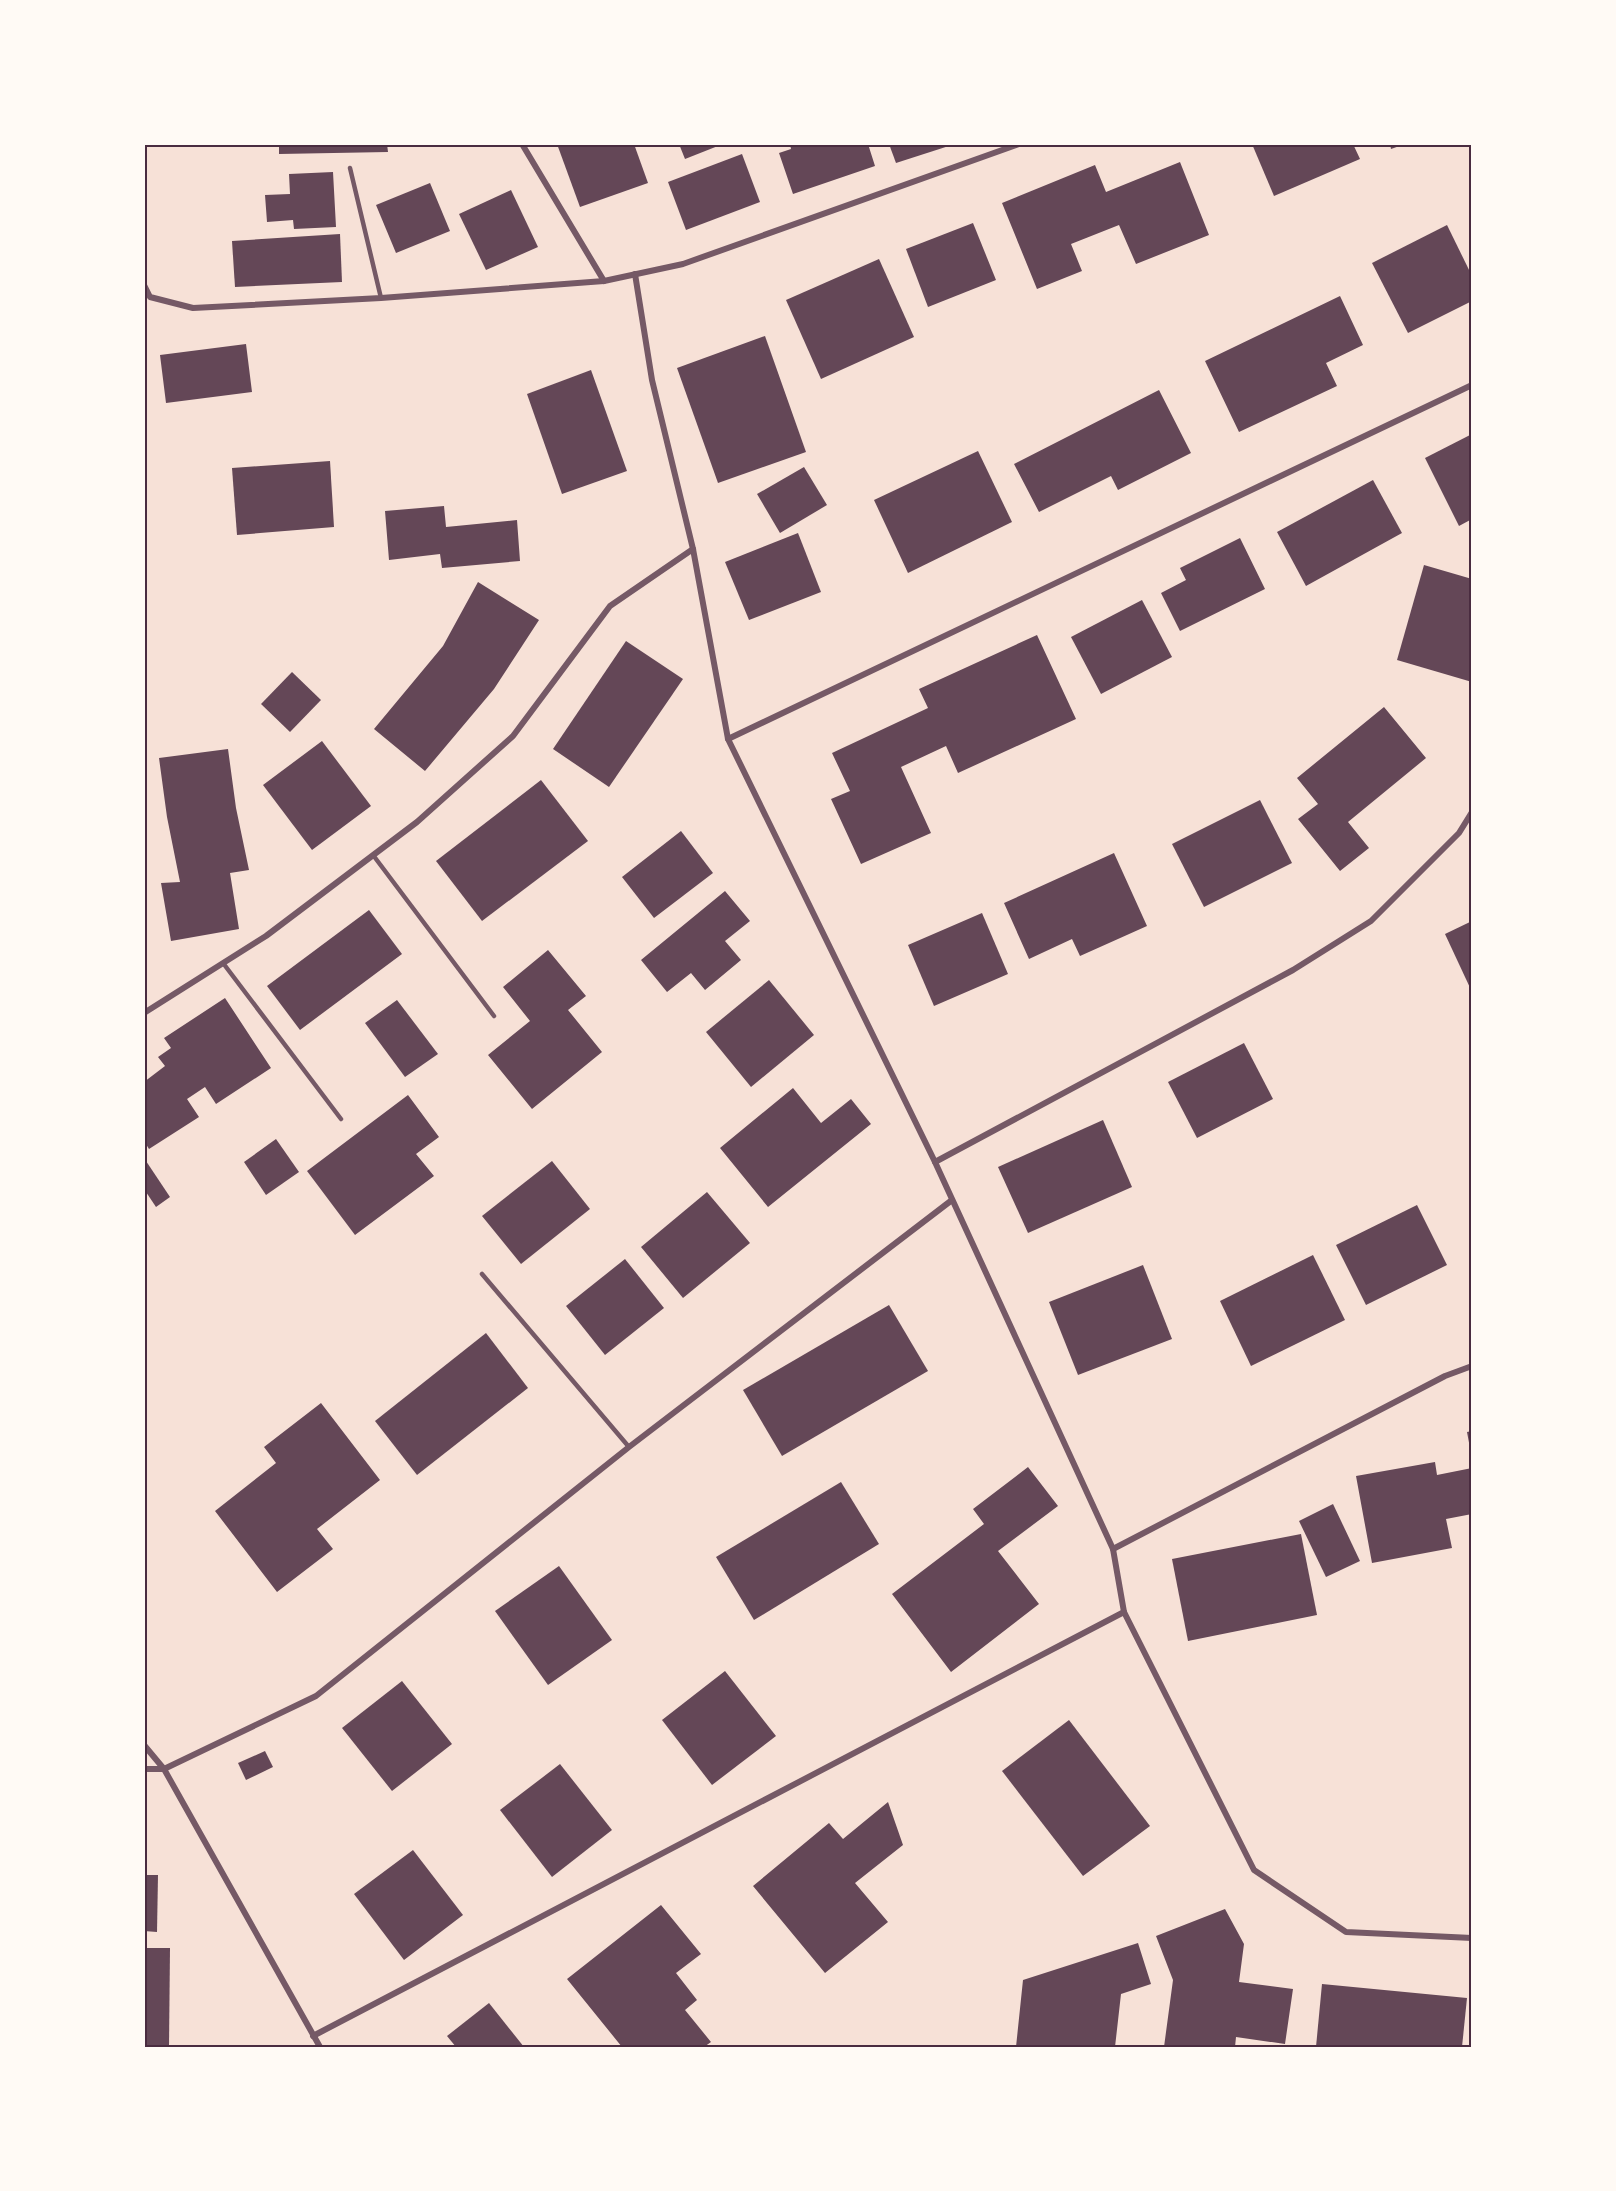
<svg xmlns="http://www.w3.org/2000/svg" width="1616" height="2191" font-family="Jost,sans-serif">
	<rect width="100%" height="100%" fill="#f7e1d7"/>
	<g fill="#644757">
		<path d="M279 144H387L388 152 279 154Z"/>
		<path d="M557 144H634L648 183 580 207Z"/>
		<path d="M679 144H723L685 159Z"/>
		<path d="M790 144H868L875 166 793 194 779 153 791 149Z"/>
		<path d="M889 144H955L896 163Z"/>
		<path d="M1252 144H1353L1360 159 1274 196Z"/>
		<path d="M1390 144H1405L1391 149Z"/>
		<path d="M742 154 760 202 686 230 668 182Z"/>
		<path d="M1180 162 1209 235 1136 264 1119 225 1071 244 1082 271 1037 289 1002 203 1095 165 1106 192Z"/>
		<path d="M333 172 336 227 294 229 293 220 267 222 265 195 290 194 289 174Z"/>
		<path d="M430 183 450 231 396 253 376 205Z"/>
		<path d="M511 190 538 247 486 270 459 214Z"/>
		<path d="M973 223 996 280 928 307 906 249Z"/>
		<path d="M1447 225 1472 276V301L1408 333 1372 263Z"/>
		<path d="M340 234 342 282 235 287 232 241Z"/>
		<path d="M879 259 914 337 821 379 786 300Z"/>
		<path d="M1340 296 1363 345 1326 363 1337 386 1239 432 1205 361Z"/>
		<path d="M765 336 806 452 718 483 677 368Z"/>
		<path d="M246 344 252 392 166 403 160 355Z"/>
		<path d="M591 370 627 471 562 494 527 394Z"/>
		<path d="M1159 390 1191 453 1118 490 1111 476 1039 512 1014 464Z"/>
		<path d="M1472 434V519L1459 526 1425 458Z"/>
		<path d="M978 451 1012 522 908 573 874 500Z"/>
		<path d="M330 461 334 527 237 535 232 468Z"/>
		<path d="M804 467 827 505 780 533 757 494Z"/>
		<path d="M1373 480 1402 533 1306 586 1277 532Z"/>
		<path d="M444 506 446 527 517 520 520 561 442 568 440 554 389 560 385 511Z"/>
		<path d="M798 533 821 592 749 620 725 562Z"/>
		<path d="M1240 538 1265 589 1180 631 1161 593 1186 580 1180 568Z"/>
		<path d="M1424 565 1472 579V682L1397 660Z"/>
		<path d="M478 582 539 620 494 689 425 771 374 729 443 646Z"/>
		<path d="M1142 600 1172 657 1101 694 1071 637Z"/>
		<path d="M1037 635 1076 719 958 773 946 746 901 767 931 833 861 864 831 799 850 791 832 753 928 708 919 689Z"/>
		<path d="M626 641 683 679 609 787 553 749Z"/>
		<path d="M292 672 321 700 290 732 261 704Z"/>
		<path d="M1384 707 1426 758 1348 822 1369 848 1340 871 1298 819 1318 804 1297 778Z"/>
		<path d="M322 741 371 806 312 850 263 785Z"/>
		<path d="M228 749 236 808 249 870 230 873 239 929 171 941 161 883 180 882 167 817 159 758Z"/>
		<path d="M541 780 588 841 482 921 436 861Z"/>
		<path d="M1260 800 1292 863 1204 907 1172 844Z"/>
		<path d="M681 831 713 873 654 918 622 877Z"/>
		<path d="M1114 853 1147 926 1080 956 1072 939 1029 959 1004 903Z"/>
		<path d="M725 891 750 921 725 941 741 960 705 990 691 973 667 992 641 960Z"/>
		<path d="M369 910 402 954 300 1030 267 986Z"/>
		<path d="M982 913 1008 974 934 1006 908 945Z"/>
		<path d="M1472 921V992L1445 934Z"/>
		<path d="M548 950 586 996 568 1010 602 1052 532 1109 488 1055 530 1021 503 987Z"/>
		<path d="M769 980 814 1035 751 1087 706 1032Z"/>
		<path d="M225 998 271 1068 216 1104 205 1087 187 1099 199 1117 149 1149 144 1141V1082L165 1066 158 1057 171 1048 164 1038Z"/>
		<path d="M397 1000 438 1054 405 1077 365 1023Z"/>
		<path d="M1244 1043 1273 1099 1197 1138 1168 1082Z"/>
		<path d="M793 1088 821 1123 851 1099 871 1124 768 1207 720 1148Z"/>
		<path d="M408 1095 439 1137 416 1154 434 1176 355 1235 307 1171Z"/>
		<path d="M1103 1120 1132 1187 1028 1233 998 1167Z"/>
		<path d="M276 1139 299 1172 266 1195 244 1162Z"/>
		<path d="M144 1158 170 1197 156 1207 144 1189Z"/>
		<path d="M552 1161 590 1209 521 1264 482 1216Z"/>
		<path d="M707 1192 750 1243 683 1298 641 1247Z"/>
		<path d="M1417 1205 1447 1265 1366 1305 1336 1245Z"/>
		<path d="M1313 1255 1345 1320 1251 1366 1220 1301Z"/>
		<path d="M625 1259 664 1308 605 1355 566 1306Z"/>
		<path d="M1143 1265 1172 1339 1078 1375 1049 1302Z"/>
		<path d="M889 1305 928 1371 782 1456 743 1390Z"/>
		<path d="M486 1333 528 1388 417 1475 375 1421Z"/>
		<path d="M321 1403 380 1480 317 1529 333 1549 277 1592 215 1511 276 1463 264 1447Z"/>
		<path d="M1472 1431V1453H1471L1467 1432Z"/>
		<path d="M1435 1462 1437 1475 1472 1468V1514L1446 1519 1452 1548 1372 1563 1356 1476Z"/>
		<path d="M1028 1467 1058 1506 998 1551 1039 1604 951 1672 892 1594 984 1524 973 1509Z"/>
		<path d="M841 1482 879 1544 754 1620 716 1557Z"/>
		<path d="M1333 1504 1360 1561 1326 1577 1299 1521Z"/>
		<path d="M1301 1534 1317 1615 1188 1641 1172 1559Z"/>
		<path d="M559 1566 612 1640 548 1685 495 1611Z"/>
		<path d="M725 1671 776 1736 712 1785 662 1720Z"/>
		<path d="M402 1681 452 1744 392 1791 342 1728Z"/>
		<path d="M1069 1720 1150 1826 1083 1876 1002 1771Z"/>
		<path d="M265 1751 273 1767 246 1780 238 1763Z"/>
		<path d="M560 1764 612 1830 552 1877 500 1810Z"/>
		<path d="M888 1802 903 1845 855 1883 888 1922 825 1973 753 1886 829 1823 843 1839Z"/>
		<path d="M413 1850 463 1915 404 1960 354 1894Z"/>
		<path d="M144 1875H158L157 1932 144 1931Z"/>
		<path d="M661 1905 701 1954 676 1973 697 2000 685 2010 711 2042 704 2047H622L567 1979Z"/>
		<path d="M1225 1909 1244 1944 1239 1982 1293 1989 1285 2044 1236 2037 1235 2047H1164L1173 1980 1156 1936Z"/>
		<path d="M1138 1943 1151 1984 1121 1994 1115 2047H1016L1023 1980Z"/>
		<path d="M144 1948H170L169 2047H144Z"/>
		<path d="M1322 1984 1467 1998 1462 2047H1316Z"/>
		<path d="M489 2003 524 2047H456L447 2036Z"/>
	</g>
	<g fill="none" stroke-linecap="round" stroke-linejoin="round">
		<g stroke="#755966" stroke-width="4.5">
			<path d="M350 168 381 298"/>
			<path d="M373 855 494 1016"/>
			<path d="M223 963 341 1119"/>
			<path d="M482 1274 629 1447"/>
		</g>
		<g stroke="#755966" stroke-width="6">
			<path d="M522 144 604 281"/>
			<path d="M635 274 652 380 693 549 728 739 935 1162 1113 1549 1124 1612 1254 1870 1346 1932 1472 1938"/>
			<path d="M144 285 150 297 193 308 381 298 604 281 683 264 1019 144"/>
			<path d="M728 739 1472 385"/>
			<path d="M144 1013 266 936 417 822 513 736 610 606 693 549"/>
			<path d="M935 1162 1293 970 1371 921 1459 833 1472 812"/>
			<path d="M1113 1549 1445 1376 1472 1366"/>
			<path d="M144 1745 164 1769 320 2047"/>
			<path d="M144 1769H164L316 1696 629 1447 952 1200"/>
			<path d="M313 2036 1124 1612"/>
		</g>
	</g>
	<rect width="1616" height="2191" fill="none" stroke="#fffaf5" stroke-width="291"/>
	<rect x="146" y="146" width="1324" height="1900" fill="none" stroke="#4a2c40" stroke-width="2"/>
</svg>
